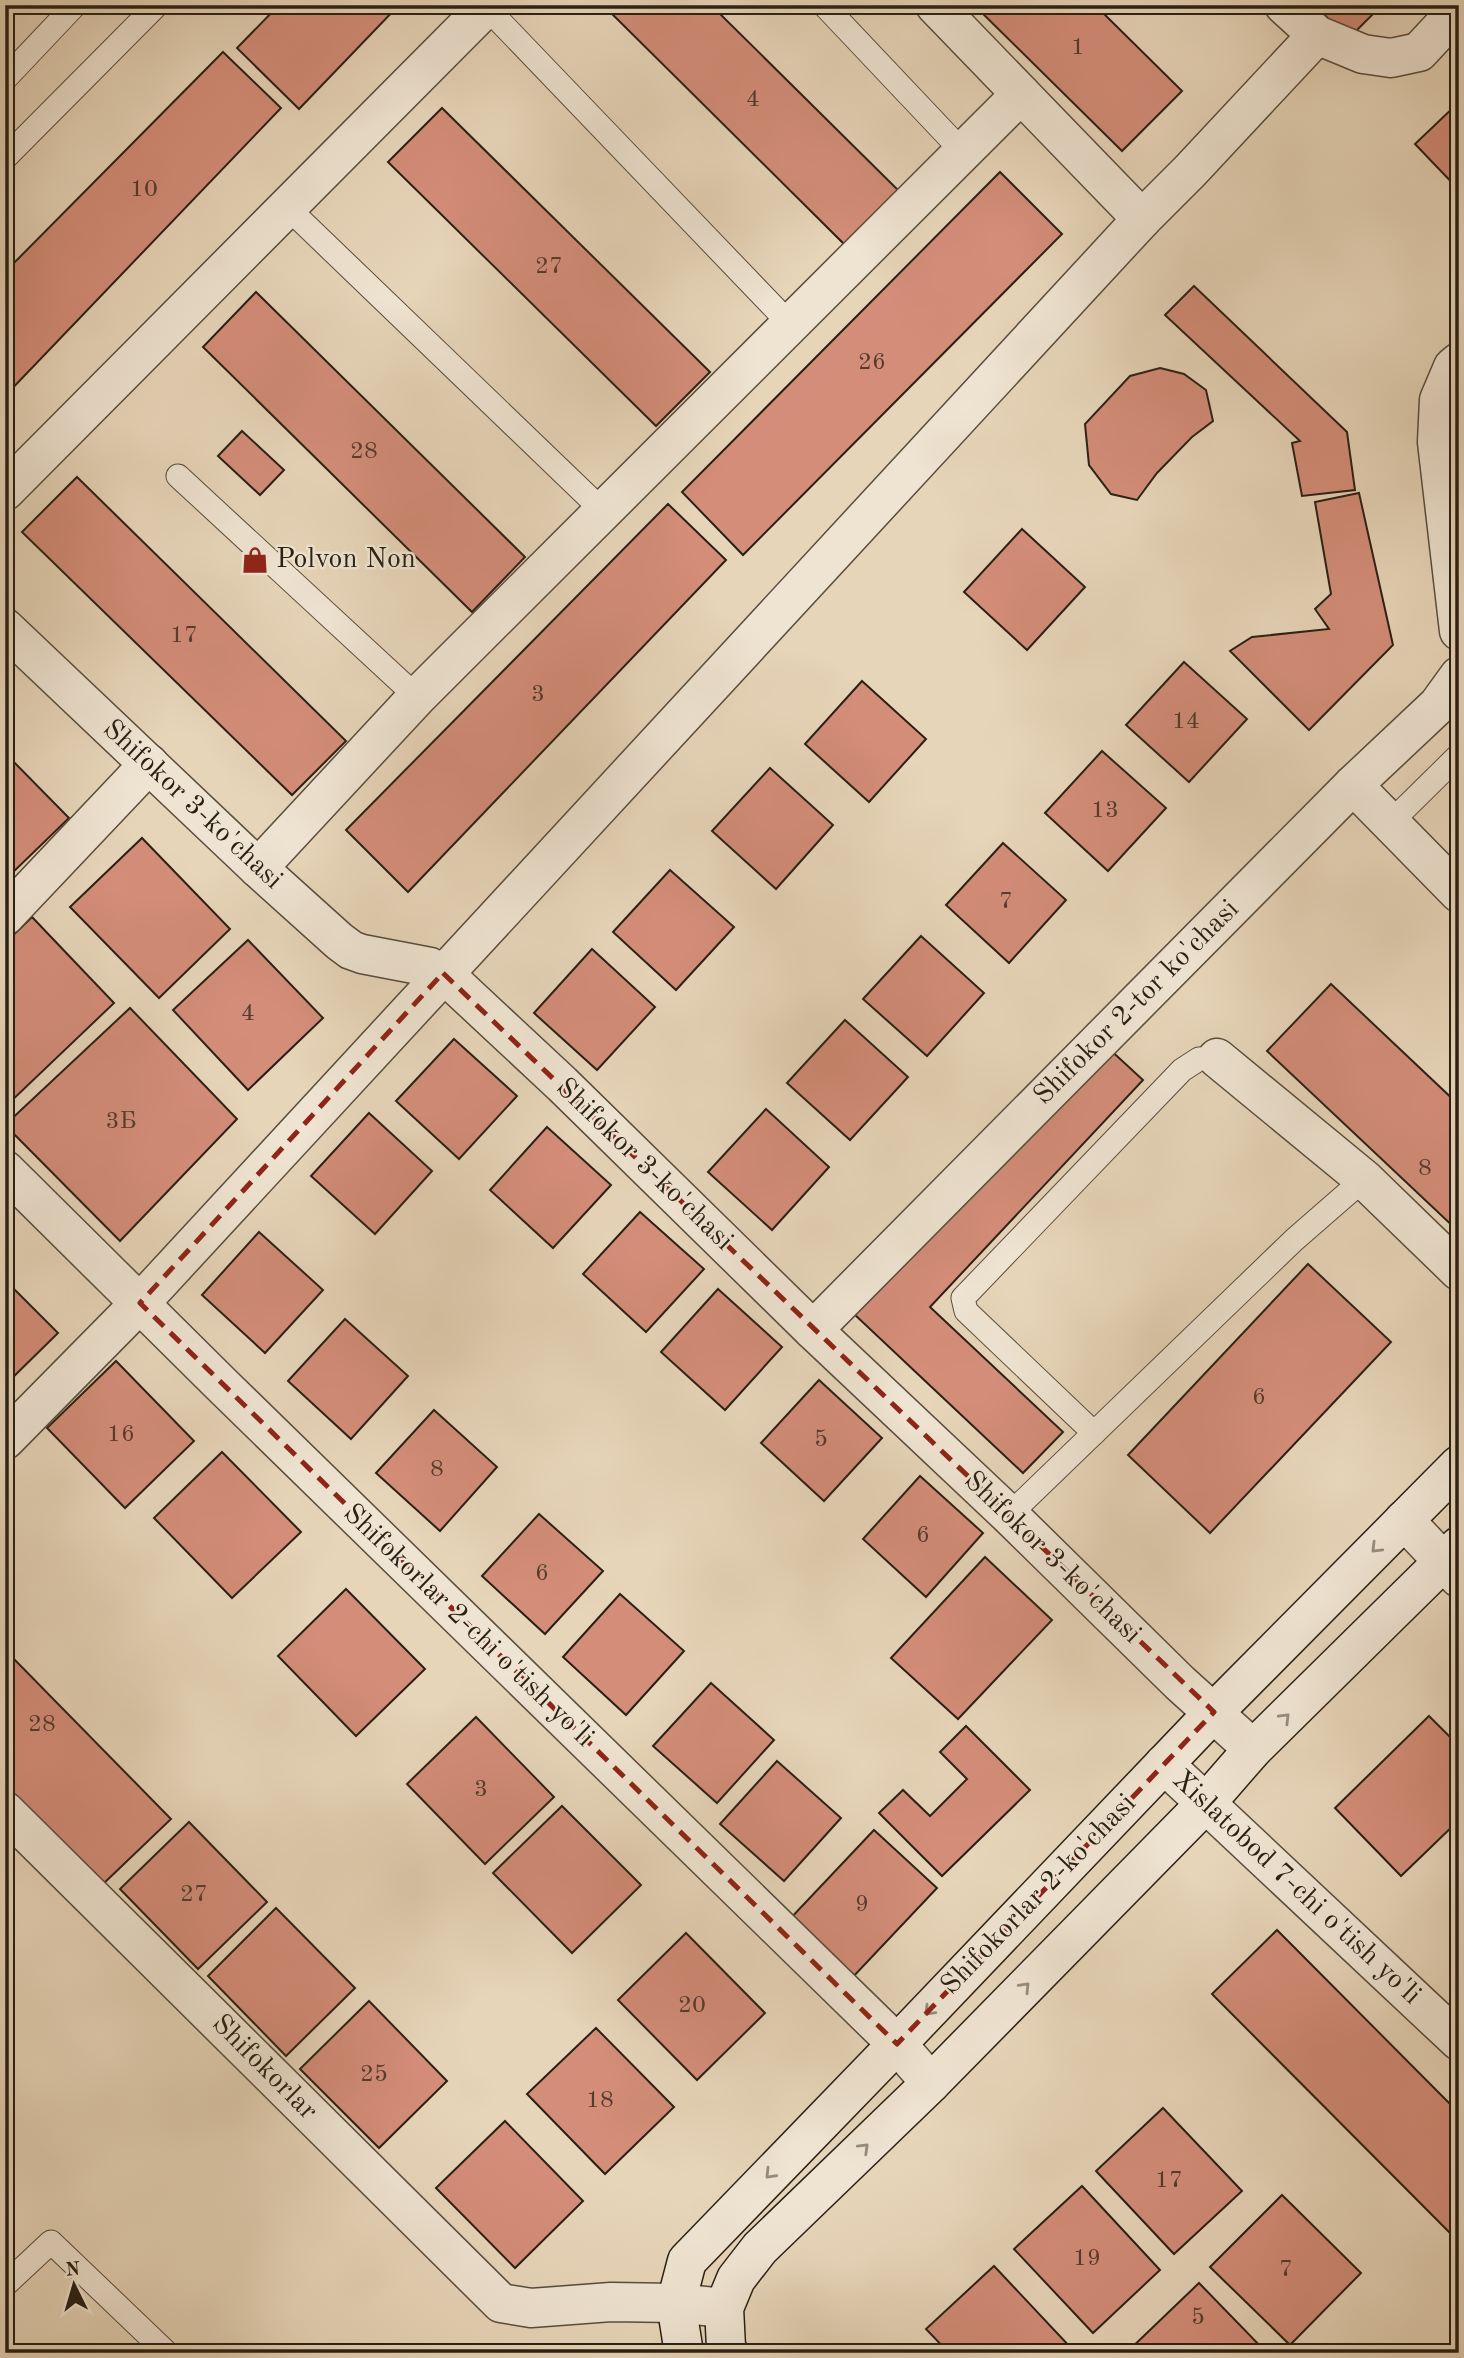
<svg xmlns="http://www.w3.org/2000/svg" width="1464" height="2358" font-family="'Old Standard TT',serif">
	<rect width="100%" height="100%" fill="#e7d5b9"/>
	<filter id="stains"><feTurbulence type="fractalNoise" baseFrequency=".00286" numOctaves="4"/><feColorMatrix values="0 0 0 0 .2 0 0 0 0 .09 0 0 0 0 .02 0 0 0 .5 -.17"/></filter>
	<radialGradient id="worn" r=".72"><stop offset=".6" stop-color="#630" stop-opacity="0"/><stop offset="1" stop-color="#630" stop-opacity=".3"/></radialGradient>
	<g fill="#d48d79" stroke="#292015" stroke-width="2">
		<path d="M279 5H399L299 109 237 48Z"/>
		<path d="M603 5H711L903 195 849 249Z"/>
		<path d="M974 5H1095L1182 91 1122 151Z"/>
		<path d="M1315 5H1382L1348 39Z"/>
		<path d="M223 52 281 108 5 396V272Z"/>
		<path d="M1459 102V190L1415 144Z"/>
		<path d="M442 108 710 372 656 426 388 162Z"/>
		<path d="M1000 172 1062 234 743 555 682 492Z"/>
		<path d="M1194 286 1347 432 1355 490 1302 496 1292 443 1300 441 1165 315Z"/>
		<path d="M256 292 525 557 472 612 203 347Z"/>
		<path d="M1160 368 1184 374 1206 390 1213 421 1192 437 1157 473 1137 500 1111 494 1089 465 1085 424 1130 376Z"/>
		<path d="M242 431 284 470 260 495 218 456Z"/>
		<path d="M77 477 346 741 292 795 22 532Z"/>
		<path d="M1359 493 1393 645 1309 730 1230 651 1252 637 1329 629 1315 609 1331 594 1315 502Z"/>
		<path d="M668 504 726 560 408 892 346 830Z"/>
		<path d="M1022 529 1085 587 1027 650 964 592Z"/>
		<path d="M1184 662 1247 719 1189 782 1126 725Z"/>
		<path d="M862 681 926 739 869 802 805 744Z"/>
		<path d="M1102 751 1166 808 1108 871 1045 813Z"/>
		<path d="M5 753 69 818 5 880Z"/>
		<path d="M770 768 833 825 776 889 712 831Z"/>
		<path d="M142 838 230 929 159 998 70 907Z"/>
		<path d="M1003 843 1066 900 1009 963 946 905Z"/>
		<path d="M670 870 734 927 676 990 613 932Z"/>
		<path d="M32 917 114 1003 5 1107V943Z"/>
		<path d="M921 936 984 993 927 1056 863 999Z"/>
		<path d="M248 940 323 1018 248 1090 173 1010Z"/>
		<path d="M592 949 655 1007 597 1070 534 1013Z"/>
		<path d="M1331 984 1459 1105V1232L1267 1051Z"/>
		<path d="M130 1008 237 1119 120 1241 5 1125Z"/>
		<path d="M845 1020 908 1077 850 1140 787 1083Z"/>
		<path d="M454 1039 517 1096 459 1159 396 1101Z"/>
		<path d="M1106 1046 1143 1080 930 1307 1063 1432 1023 1473 854 1314Z"/>
		<path d="M766 1109 829 1167 772 1230 708 1172Z"/>
		<path d="M369 1113 432 1171 375 1234 311 1176Z"/>
		<path d="M547 1127 611 1185 553 1248 490 1190Z"/>
		<path d="M640 1212 704 1269 646 1332 583 1274Z"/>
		<path d="M259 1232 323 1290 265 1353 202 1295Z"/>
		<path d="M1308 1264 1391 1342 1210 1533 1128 1455Z"/>
		<path d="M5 1280 58 1333 5 1385Z"/>
		<path d="M718 1289 782 1347 725 1410 661 1352Z"/>
		<path d="M345 1319 408 1376 351 1439 288 1381Z"/>
		<path d="M116 1361 194 1441 125 1508 47 1428Z"/>
		<path d="M819 1380 882 1438 824 1501 761 1443Z"/>
		<path d="M434 1410 497 1467 440 1531 376 1473Z"/>
		<path d="M222 1452 301 1532 232 1598 154 1518Z"/>
		<path d="M920 1476 983 1533 926 1597 863 1539Z"/>
		<path d="M539 1514 603 1571 545 1634 482 1576Z"/>
		<path d="M985 1557 1052 1620 958 1719 891 1658Z"/>
		<path d="M346 1589 425 1669 356 1736 278 1656Z"/>
		<path d="M620 1594 684 1651 626 1715 563 1657Z"/>
		<path d="M12 1657 171 1819 102 1885 5 1787V1663Z"/>
		<path d="M711 1683 774 1740 717 1803 653 1746Z"/>
		<path d="M1429 1716 1459 1746V1820L1401 1876 1335 1808Z"/>
		<path d="M476 1717 554 1797 485 1864 407 1784Z"/>
		<path d="M966 1726 1030 1790 942 1876 879 1813 903 1790 930 1816 967 1779 940 1752Z"/>
		<path d="M777 1761 841 1818 784 1881 720 1824Z"/>
		<path d="M562 1806 641 1885 572 1953 493 1873Z"/>
		<path d="M189 1822 267 1902 198 1969 120 1889Z"/>
		<path d="M874 1830 937 1888 850 1980 788 1921Z"/>
		<path d="M276 1908 355 1988 286 2056 208 1976Z"/>
		<path d="M1277 1930 1459 2113V2242L1212 1994Z"/>
		<path d="M686 1933 765 2013 697 2080 618 2000Z"/>
		<path d="M369 2001 447 2081 379 2148 300 2069Z"/>
		<path d="M596 2028 674 2107 605 2174 527 2094Z"/>
		<path d="M1163 2108 1242 2191 1174 2254 1096 2171Z"/>
		<path d="M505 2121 583 2201 515 2268 436 2188Z"/>
		<path d="M1082 2186 1160 2270 1093 2333 1014 2249Z"/>
		<path d="M1282 2195 1361 2273 1290 2345 1210 2267Z"/>
		<path d="M994 2266 1072 2349 1068 2353H949L926 2329Z"/>
		<path d="M1199 2283 1267 2353H1126Z"/>
	</g>
	<g fill="none" stroke-linecap="round" stroke-linejoin="round">
		<defs>
			<g id="lane">
				<path d="M824 5 963 152"/>
				<path d="M486 7 790 324"/>
				<path d="M5 79 75 5"/>
				<path d="M5 158 157 5"/>
				<path d="M288 208 603 511"/>
				<path d="M178 476 417 697"/>
				<path d="M1390 823 1459 755"/>
				<path d="M1094 1433 966 1311 963 1298 1182 1070 1199 1059 1217 1058"/>
				<path d="M1009 1515 1294 1240 1364 1179"/>
				<path d="M5 2285 51 2242 167 2353"/>
			</g>
			<g id="street">
				<path d="M935 5 1021 94"/>
				<path d="M1284 5 1317 35 1363 54 1391 58 1419 52 1459 9"/>
				<path d="M1459 362 1453 367 1439 400 1437 442 1459 631"/>
				<path d="M5 491 488 5"/>
				<path d="M5 628 258 868 339 941 351 950 362 954 430 967 443 973 562 1084 813 1330 1009 1515 1180 1683 1253 1749"/>
				<path d="M1353 785 1459 893"/>
				<path d="M258 868 417 697 1021 94 1142 219"/>
				<path d="M5 916 149 764"/>
				<path d="M1217 1058 1364 1179 1459 1271"/>
				<path d="M5 1170 223 1386 897 2044 931 2083"/>
				<path d="M813 1330 1353 785 1438 705 1459 676"/>
				<path d="M5 1440 140 1303 1142 219 1190 171 1317 35"/>
				<path d="M1404 1520 1459 1578"/>
				<path d="M1164 1764 1459 2041"/>
				<path d="M5 1811 501 2303 531 2308 611 2302 676 2303 724 2308"/>
			</g>
			<g id="secondary">
				<path d="M684 2353 676 2303 687 2261 897 2044 1214 1712 1459 1465"/>
				<path d="M729 2353 726 2347 724 2308 736 2279 760 2248 931 2083 1206 1803 1253 1749 1459 1546"/>
			</g>
		</defs>
		<use href="#lane" stroke="#584d3e" stroke-width="25"/>
		<use href="#street" stroke="#584d3e" stroke-width="41"/>
		<use href="#secondary" stroke="#292015" stroke-width="41"/>
		<use href="#lane" stroke="#efe4d2" stroke-width="23"/>
		<use href="#street" stroke="#efe4d2" stroke-width="38"/>
		<use href="#secondary" stroke="#efe4d2" stroke-width="38"/>
	</g>
	<defs><path id="oneway-chevron" d="M-2-3.5L2.5 0L-2 3.5" fill="none" stroke-width="1.6" stroke-linecap="round" stroke-linejoin="round" transform="scale(1.75)"/></defs>
	<g stroke="#968c7d">
		<use href="#oneway-chevron" transform="translate(1376 1548) rotate(135)"/>
		<use href="#oneway-chevron" transform="translate(1285 1718) rotate(-45)"/>
		<use href="#oneway-chevron" transform="translate(1025 1987) rotate(-46)"/>
		<use href="#oneway-chevron" transform="translate(929 2011) rotate(134)"/>
		<use href="#oneway-chevron" transform="translate(864 2148) rotate(-44)"/>
		<use href="#oneway-chevron" transform="translate(770 2174) rotate(134)"/>
	</g>
	<path fill="none" stroke="#8f2418" stroke-width="5" stroke-dasharray="14 9" stroke-linejoin="round" d="M443 973 1214 1712 897 2044 140 1303Z"/>
	<defs>
		<symbol id="shop-bare" viewBox="-9 -9 18 18"><path d="M-5-2.5h2.3a2.7 3.5 0 0 1 5.4 0H5L5.5 6h-11ZM-1.5-2.5h3a1.5 2.3 0 0 0-3 0Z" fill="#8f2418" stroke="#efe4d2" stroke-width="2.5" paint-order="stroke"/></symbol>
	</defs>
	<g fill-rule="evenodd">
		<use href="#shop-bare" x="236" y="541" width="38" height="38"/>
	</g>
	<g text-anchor="middle" dominant-baseline="central" stroke-width="5" stroke-linejoin="round" paint-order="stroke">
		<g font-size="24" fill="#543b2e">
			<text x="1078" y="48">1</text>
			<text x="753" y="100">4</text>
			<text x="144" y="190">10</text>
			<text x="549" y="267">27</text>
			<text x="872" y="363">26</text>
			<text x="364" y="452">28</text>
			<text x="184" y="636">17</text>
			<text x="538" y="695">3</text>
			<text x="1186" y="722">14</text>
			<text x="1105" y="811">13</text>
			<text x="1006" y="902">7</text>
			<text x="248" y="1014">4</text>
			<text x="121" y="1122">3Б</text>
			<text x="1425" y="1169">8</text>
			<text x="1259" y="1398">6</text>
			<text x="121" y="1435">16</text>
			<text x="821" y="1440">5</text>
			<text x="437" y="1470">8</text>
			<text x="923" y="1536">6</text>
			<text x="542" y="1574">6</text>
			<text x="42" y="1725">28</text>
			<text x="481" y="1790">3</text>
			<text x="194" y="1895">27</text>
			<text x="862" y="1905">9</text>
			<text x="692" y="2006">20</text>
			<text x="374" y="2075">25</text>
			<text x="600" y="2101">18</text>
			<text x="1169" y="2181">17</text>
			<text x="1087" y="2259">19</text>
			<text x="1286" y="2270">7</text>
			<text x="1198" y="2318">5</text>
		</g>
		<g font-size="28" fill="#292015" stroke="#efe4d2" text-anchor="start">
			<text x="276" y="560">Polvon Non</text>
		</g>
		<g font-size="28" fill="#292015" stroke="#efe4d2">
			<text transform="translate(192 805) rotate(43)">Shifokor 3-ko'chasi</text>
			<text transform="translate(1137 1003) rotate(-45)">Shifokor 2-tor ko'chasi</text>
			<text transform="translate(644 1165) rotate(44)">Shifokor 3-ko'chasi</text>
			<text transform="translate(1052 1558) rotate(44)">Shifokor 3-ko'chasi</text>
			<text transform="translate(468 1626) rotate(44)">Shifokorlar 2-chi o'tish yo'li</text>
			<text transform="translate(1296 1888) rotate(43)">Xislatobod 7-chi o'tish yo'li</text>
			<text transform="translate(1039 1895) rotate(-46)">Shifokorlar 2-ko'chasi</text>
			<text transform="translate(264 2068) rotate(45)">Shifokorlar</text>
		</g>
	</g>
	<rect width="1464" height="2358" fill="none" stroke="#e7d5b9" stroke-width="28"/>
	<rect x="7" y="7" width="1450" height="2344" fill="none" stroke="#292015" stroke-width="3.5"/>
	<rect x="14" y="14" width="1436" height="2330" fill="none" stroke="#292015" stroke-width="2"/>
	<g transform="translate(74 2285) rotate(355)" stroke="#efe4d2" stroke-width="5" paint-order="stroke">
	<path d="M0-5L12 26L0 18L-12 26Z" fill="#292015"/>
	<text y="-10" font-size="19" font-weight="bold" text-anchor="middle" fill="#292015">N</text>
	</g>
	<rect width="100%" height="100%" filter="url(#stains)"/>
	<rect width="100%" height="100%" fill="url(#worn)"/>
</svg>
